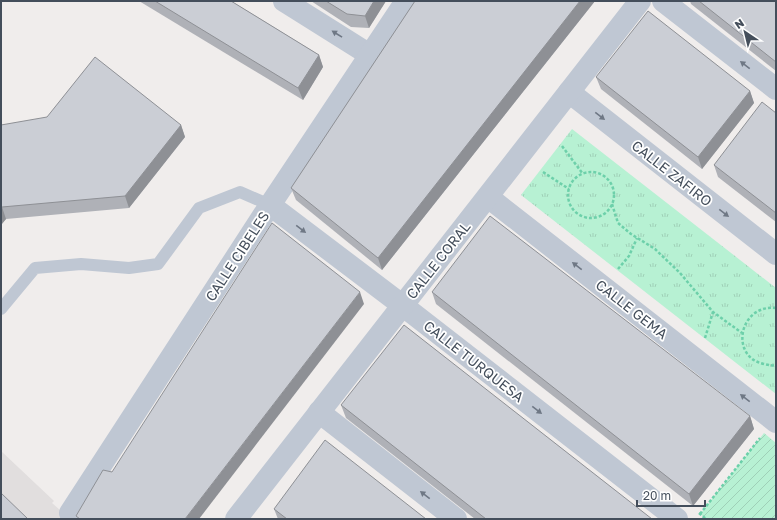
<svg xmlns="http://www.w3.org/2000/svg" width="777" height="520" font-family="'Golos Text',sans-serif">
	<defs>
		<pattern id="grass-tufts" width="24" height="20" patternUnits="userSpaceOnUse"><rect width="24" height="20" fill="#b7f1d3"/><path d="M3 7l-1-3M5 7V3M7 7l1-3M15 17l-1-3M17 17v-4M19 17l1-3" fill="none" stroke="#9fd0b7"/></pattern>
		<pattern id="garden-furrows" width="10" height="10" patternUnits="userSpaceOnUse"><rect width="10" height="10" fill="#b7f1d3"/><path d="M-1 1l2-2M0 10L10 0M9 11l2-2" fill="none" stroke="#9fd0b7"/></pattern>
	</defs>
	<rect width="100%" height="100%" fill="#f0edec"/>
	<path fill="#e1dede" d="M1 451 54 501 52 503 70 519H1Z"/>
	<path fill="url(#grass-tufts)" d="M572 129 776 288V394L521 195Z"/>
	<path fill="url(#garden-furrows)" d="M764 433 776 443V519H706L700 514Z"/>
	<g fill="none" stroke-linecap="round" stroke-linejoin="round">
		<g stroke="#6dd0aa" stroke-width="2.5" stroke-dasharray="3 2" stroke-linecap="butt">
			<path d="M562 146 583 174"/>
			<path d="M543 172 569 189"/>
			<circle cx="591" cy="195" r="23"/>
			<path d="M612 204 618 223 631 234 655 249 680 273 713 312 742 333"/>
			<path d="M618 269 629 256 637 238"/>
			<path d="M776 308C739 304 729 357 764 364 768 365 772 366 776 365"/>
			<path d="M705 338 713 312"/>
			<path d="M699 513 706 519"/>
			<path d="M700 514 760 438"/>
		</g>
		<path stroke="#bfc7d3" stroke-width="12" d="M1 309 35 268 81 264 129 268 158 264 199 208 240 192 270 205"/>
		<g stroke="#bfc7d3" stroke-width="22">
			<path d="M284 1 370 55"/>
			<path d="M663 1 776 89"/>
			<path d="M569 92 776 254"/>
			<path d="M488 197 776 422"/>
			<path d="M270 205 402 305 677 519"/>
			<path d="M319 412 456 519"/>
			<path d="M70 513 270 205 406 1"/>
			<path d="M236 519 640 1"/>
		</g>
	</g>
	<g fill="#afb1b7">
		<path d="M139 1H231L319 55 323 67 303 100Z"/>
		<path d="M311 1H386L369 28 351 27Z"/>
		<path d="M415 1H595L382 270 296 200 291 188Z"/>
		<path d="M690 1H776V71L691 4Z"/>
		<path d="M596 77 750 91 754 103 702 169 601 89Z"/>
		<path d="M776 113V222L718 177 714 165Z"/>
		<path d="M1 125H181L185 137 129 208 6 219 1 225Z"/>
		<path d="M432 292 750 416 754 429 693 506 436 304Z"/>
		<path d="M341 405 652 519H475L346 418Z"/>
		<path d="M274 509 426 519H278Z"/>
	</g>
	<g fill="#8e9095">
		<path d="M374 1H386L369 28 365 16Z"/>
		<path d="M580 1H595L382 270 378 258Z"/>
		<path d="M319 55 323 67 303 100 298 88Z"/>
		<path d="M750 91 754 103 702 169 698 157Z"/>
		<path d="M181 125 185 137 129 208 125 196Z"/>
		<path d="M1 207H2L6 219 1 225Z"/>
		<path d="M360 292 364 304 199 519H185Z"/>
		<path d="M750 416 754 429 693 506 689 494Z"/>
	</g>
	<g fill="#cbced5" stroke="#8e9095">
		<path d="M155 1H231L319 55 298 88Z"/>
		<path d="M326 1H374L365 16 347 14Z"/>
		<path d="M415 1H580L378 258 291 188Z"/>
		<path d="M699 1H776V62Z"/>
		<path d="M648 11 750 91 698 157 596 77Z"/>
		<path d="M95 57 181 125 125 196 2 207H1V125L47 117Z"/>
		<path d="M762 102 776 113V213L714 165Z"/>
		<path d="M490 216 750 416 689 494 432 292Z"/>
		<path d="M272 223 360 292 185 519H80L76 516 103 470 112 472Z"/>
		<path d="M404 325 652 519H486L341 405Z"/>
		<path d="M325 440 426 519H287L274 509Z"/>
		<path d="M1 493 28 519H1Z"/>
	</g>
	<defs><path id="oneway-solid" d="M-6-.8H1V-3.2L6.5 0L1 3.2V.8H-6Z"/></defs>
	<g fill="#6f7885">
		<use href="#oneway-solid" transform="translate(337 34) rotate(-148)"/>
		<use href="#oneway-solid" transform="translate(745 65) rotate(-142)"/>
		<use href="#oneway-solid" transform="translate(600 116) rotate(38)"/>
		<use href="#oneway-solid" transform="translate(724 213) rotate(38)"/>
		<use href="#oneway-solid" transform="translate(301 229) rotate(37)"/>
		<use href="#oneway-solid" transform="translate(577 266) rotate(-142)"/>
		<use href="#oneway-solid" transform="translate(745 398) rotate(-142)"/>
		<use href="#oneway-solid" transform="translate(537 410) rotate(38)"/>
		<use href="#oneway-solid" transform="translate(425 495) rotate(-142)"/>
	</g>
	<g text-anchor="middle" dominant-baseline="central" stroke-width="3.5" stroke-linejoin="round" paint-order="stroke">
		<g font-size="14" fill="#444e5b" stroke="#fff">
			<text transform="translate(672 173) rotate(38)">CALLE ZAFIRO</text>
			<text transform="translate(237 256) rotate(-57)">CALLE CIBELES</text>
			<text transform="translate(438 260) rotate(-52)">CALLE CORAL</text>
			<text transform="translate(632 309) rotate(38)">CALLE GEMA</text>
			<text transform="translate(474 361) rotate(38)">CALLE TURQUESA</text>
		</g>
	</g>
	<rect width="777" height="520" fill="none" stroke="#444e5b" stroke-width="4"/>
	<g transform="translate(745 32) rotate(325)" stroke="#ffffff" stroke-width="3" paint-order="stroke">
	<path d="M0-3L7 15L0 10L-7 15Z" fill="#444e5b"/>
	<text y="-6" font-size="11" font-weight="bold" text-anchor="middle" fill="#444e5b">N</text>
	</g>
	<path d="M637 500v6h68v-6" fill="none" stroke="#444e5b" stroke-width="2"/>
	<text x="643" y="500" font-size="12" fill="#444e5b" stroke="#ffffff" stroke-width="3" paint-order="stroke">20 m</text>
</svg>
